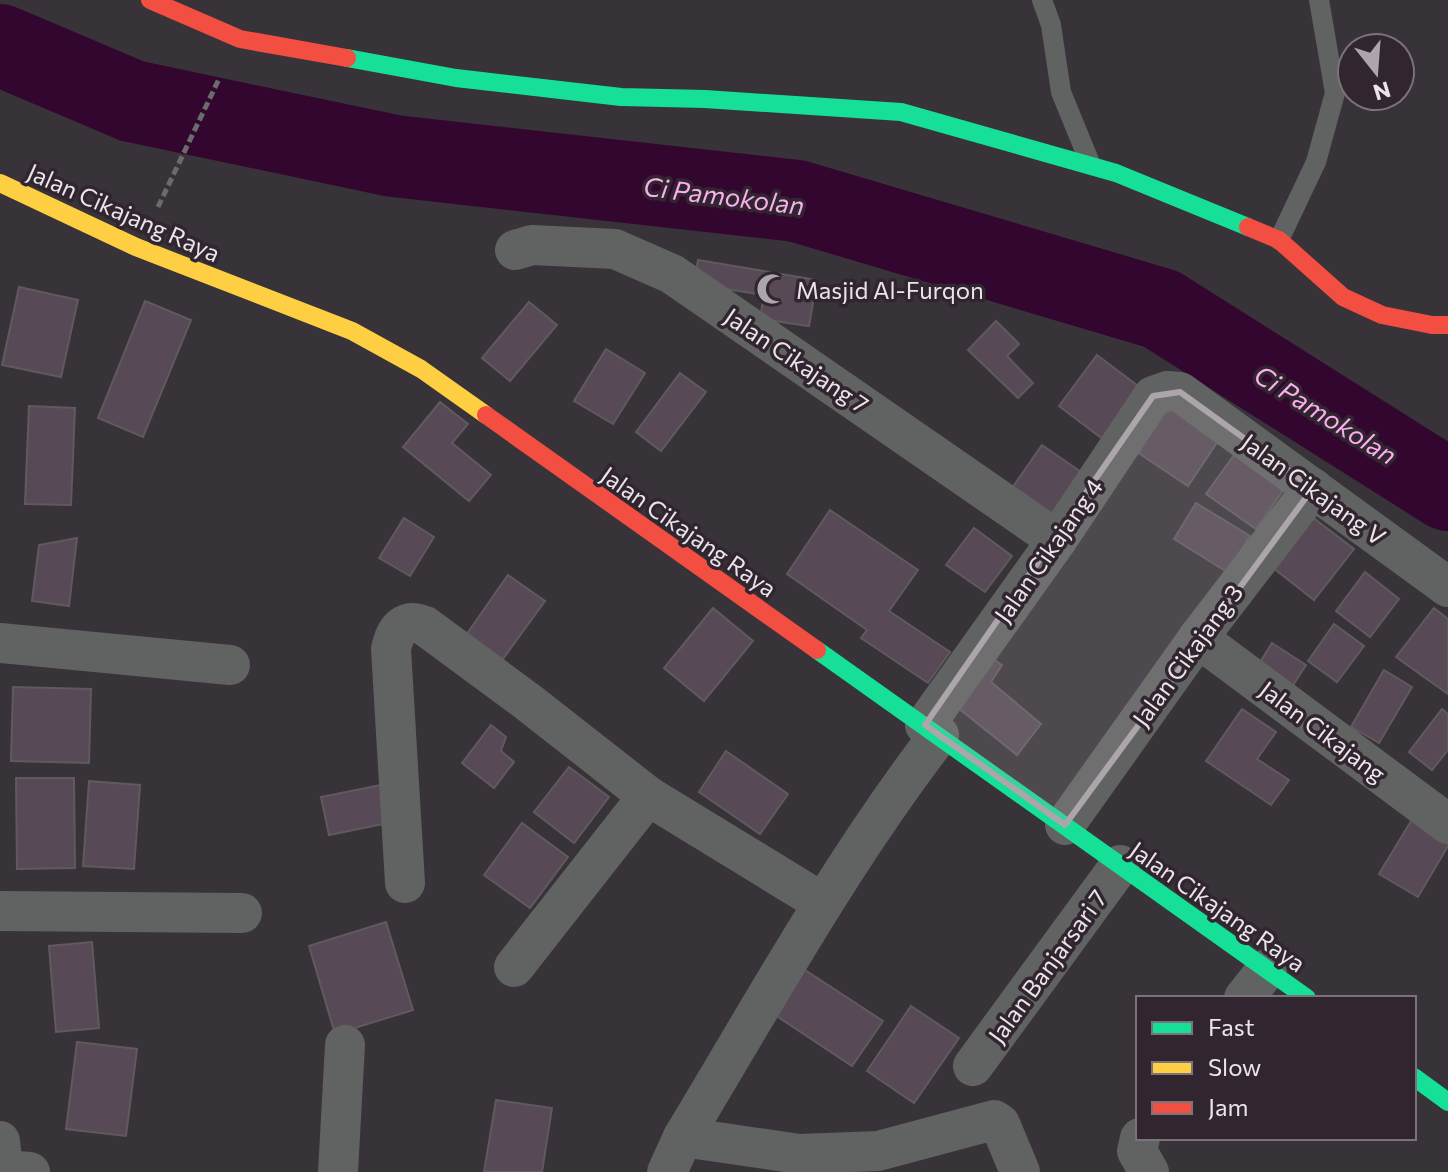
<svg xmlns="http://www.w3.org/2000/svg" width="1448" height="1172" font-family="Commissioner,sans-serif">
	<rect width="100%" height="100%" fill="#383338"/>
	<g fill="none" stroke-linecap="round" stroke-linejoin="round">
		<path stroke="#32062e" stroke-width="82" d="M0 45 132 101 394 156 797 201 1161 309 1448 490"/>
	</g>
	<g fill="#574956" stroke="#5f5a5e" stroke-width="2">
		<path d="M698 260 817 280 809 326 760 319 764 295 694 284Z"/>
		<path d="M19 287 78 300 61 377 2 365Z"/>
		<path d="M145 301 191 320 143 437 98 418Z"/>
		<path d="M529 302 557 325 510 381 482 358Z"/>
		<path d="M996 321 1019 344 1007 356 1033 383 1018 398 968 350Z"/>
		<path d="M606 349 645 373 613 424 574 401Z"/>
		<path d="M1097 355 1142 389 1104 440 1059 406Z"/>
		<path d="M680 373 706 392 661 451 636 432Z"/>
		<path d="M1168 399 1222 435 1188 486 1134 450Z"/>
		<path d="M440 402 468 424 452 443 491 475 469 501 403 447Z"/>
		<path d="M29 406 75 408 71 505 25 504Z"/>
		<path d="M1042 445 1084 474 1047 527 1005 498Z"/>
		<path d="M1240 447 1289 482 1256 529 1206 494Z"/>
		<path d="M1196 503 1250 536 1227 572 1174 539Z"/>
		<path d="M830 510 918 570 889 611 950 652 928 683 861 638 867 630 787 574Z"/>
		<path d="M1307 513 1354 549 1314 600 1267 563Z"/>
		<path d="M404 518 434 537 410 576 379 558Z"/>
		<path d="M974 528 1012 556 985 592 946 565Z"/>
		<path d="M77 538 69 606 32 601 39 545Z"/>
		<path d="M1365 572 1399 599 1370 637 1336 611Z"/>
		<path d="M508 575 545 601 500 663 464 638Z"/>
		<path d="M713 608 753 641 704 701 664 668Z"/>
		<path d="M1434 608 1448 619V694L1396 657Z"/>
		<path d="M1334 624 1364 646 1337 682 1308 661Z"/>
		<path d="M1272 643 1306 665 1288 693 1254 672Z"/>
		<path d="M981 651 1002 665 991 682 1041 724 1017 755 947 699Z"/>
		<path d="M1384 670 1412 687 1379 743 1351 727Z"/>
		<path d="M13 687 91 689 89 763 11 761Z"/>
		<path d="M1242 709 1276 732 1257 759 1289 780 1271 805 1206 761Z"/>
		<path d="M1442 709 1448 714V750L1432 770 1409 752Z"/>
		<path d="M491 725 506 737 501 751 514 762 494 788 462 763Z"/>
		<path d="M726 751 788 794 760 834 699 792Z"/>
		<path d="M569 767 609 797 574 843 534 812Z"/>
		<path d="M16 778H74L75 868 17 869Z"/>
		<path d="M89 781 140 785 134 869 83 866Z"/>
		<path d="M381 785 388 823 329 835 321 797Z"/>
		<path d="M1414 816 1448 836V846L1418 897 1379 874Z"/>
		<path d="M522 823 568 857 530 908 484 875Z"/>
		<path d="M386 922 413 1010 335 1034 309 946Z"/>
		<path d="M92 942 99 1028 56 1032 49 946Z"/>
		<path d="M802 968 883 1021 852 1066 772 1013Z"/>
		<path d="M911 1006 959 1038 914 1103 867 1071Z"/>
		<path d="M77 1042 137 1049 126 1136 66 1129Z"/>
		<path d="M496 1100 552 1108 542 1172H484Z"/>
	</g>
	<g fill="none" stroke-linecap="round" stroke-linejoin="round">
		<path stroke="#6b6b6d" stroke-width="5" stroke-dasharray="8 4" stroke-linecap="butt" d="M158 207 219 79"/>
		<g stroke="#616262" stroke-width="20">
			<path d="M1042 0 1051 25 1061 92 1090 163"/>
			<path d="M1279 240 1316 162 1335 93 1319 0"/>
		</g>
		<g stroke="#616262" stroke-width="40">
			<path d="M515 250 532 245 615 249 672 274 1057 540"/>
			<path d="M1198 638 1448 824"/>
			<path d="M0 643 230 665"/>
			<path d="M925 725 1057 540 1153 396 1167 391 1180 392 1448 587"/>
			<path d="M1065 825 1198 638 1313 488"/>
			<path d="M405 883 391 649C395 630 404 617 425 626L528 702 648 796 823 903"/>
			<path d="M0 911 242 913"/>
			<path d="M514 967 648 796"/>
			<path d="M1244 998 1267 969"/>
			<path d="M973 1066 1120 865"/>
			<path d="M683 1137 799 1154 878 1151 994 1120 1000 1124 1020 1172"/>
			<path d="M1140 1138 1137 1151 1149 1172"/>
			<path d="M0 1141 3 1170 30 1172"/>
			<path d="M338 1172 345 1045"/>
			<path d="M667 1172 683 1137C765 1001 842 861 939 735"/>
		</g>
		<g stroke="#16e098" stroke-width="18">
			<path d="M347 58 456 78 621 97 705 99 901 112 1116 173 1248 227"/>
			<path d="M817 650 1307 998"/>
			<path d="M1414 1077 1448 1102"/>
		</g>
		<path stroke="#ffcf43" stroke-width="18" d="M0 183 136 247 352 331 421 369 486 415"/>
		<g stroke="#f24e42" stroke-width="18">
			<path d="M150 0 240 39 347 58"/>
			<path d="M1248 227 1279 240 1343 297 1382 315 1432 325H1448"/>
			<path d="M486 415 817 650"/>
		</g>
	</g>
	<path fill="#aca6ac" fill-opacity="0.2" stroke="#aca6ac" stroke-width="6" stroke-linejoin="round" d="M1180 392 1313 488 1065 825 925 725 1153 396Z"/>
	<defs>
		<symbol id="mosque-bare" viewBox="-9 -9 18 18"><path d="M3.5-4.9A6 6 0 1 0 3.5 4.9A5 5 0 1 1 3.5-4.9Z" fill="#aca6ac" stroke="#31262f" stroke-width="2.5" paint-order="stroke"/></symbol>
	</defs>
	<g fill-rule="evenodd">
		<use href="#mosque-bare" x="750" y="267" width="44" height="44"/>
	</g>
	<g text-anchor="middle" dominant-baseline="central" stroke-width="7" stroke-linejoin="round" paint-order="stroke">
		<g font-size="24" fill="#ebe4ea" stroke="#31262f">
			<text transform="translate(124 212) rotate(24)">Jalan Cikajang Raya</text>
			<text transform="translate(797 360) rotate(34)">Jalan Cikajang 7</text>
			<text transform="translate(1314 489) rotate(36)">Jalan Cikajang V</text>
			<text transform="translate(689 531) rotate(35)">Jalan Cikajang Raya</text>
			<text transform="translate(1048 550) rotate(-55)">Jalan Cikajang 4</text>
			<text transform="translate(1187 655) rotate(-54)">Jalan Cikajang 3</text>
			<text transform="translate(1323 731) rotate(37)">Jalan Cikajang</text>
			<text transform="translate(1218 906) rotate(35)">Jalan Cikajang Raya</text>
			<text transform="translate(1047 966) rotate(-54)">Jalan Banjarsari 7</text>
		</g>
		<g font-size="24" fill="#ebe4ea" stroke="#31262f" text-anchor="start">
			<text x="796" y="289">Masjid Al-Furqon</text>
		</g>
		<g font-size="26" font-style="italic" fill="#faaeef" stroke="#31262f">
			<text transform="translate(724 195) rotate(7)">Ci Pamokolan</text>
			<text transform="translate(1326 414) rotate(32)">Ci Pamokolan</text>
		</g>
	</g>
	<rect x="1136" y="996" width="280" height="144" fill="#31262f" stroke="#7b727a" stroke-width="2"/>
	<rect x="1152" y="1022" width="40" height="12" fill="#16e098" stroke="#7b727a" stroke-width="2"/>
	<text x="1208" y="1036" font-size="24" fill="#ebe4ea">Fast</text>
	<rect x="1152" y="1062" width="40" height="12" fill="#ffcf43" stroke="#7b727a" stroke-width="2"/>
	<text x="1208" y="1076" font-size="24" fill="#ebe4ea">Slow</text>
	<rect x="1152" y="1102" width="40" height="12" fill="#f24e42" stroke="#7b727a" stroke-width="2"/>
	<text x="1208" y="1116" font-size="24" fill="#ebe4ea">Jam</text>
	<g transform="translate(1376 72) rotate(163)"><circle r="38" fill="#31262f" stroke="#7b727a" stroke-width="2"/>
	<path d="M0-6L14 30L0 20L-14 30Z" fill="#aca6ac"/>
	<text y="-12" font-size="22" font-weight="bold" text-anchor="middle" fill="#ebe4ea">N</text>
	</g>
</svg>
